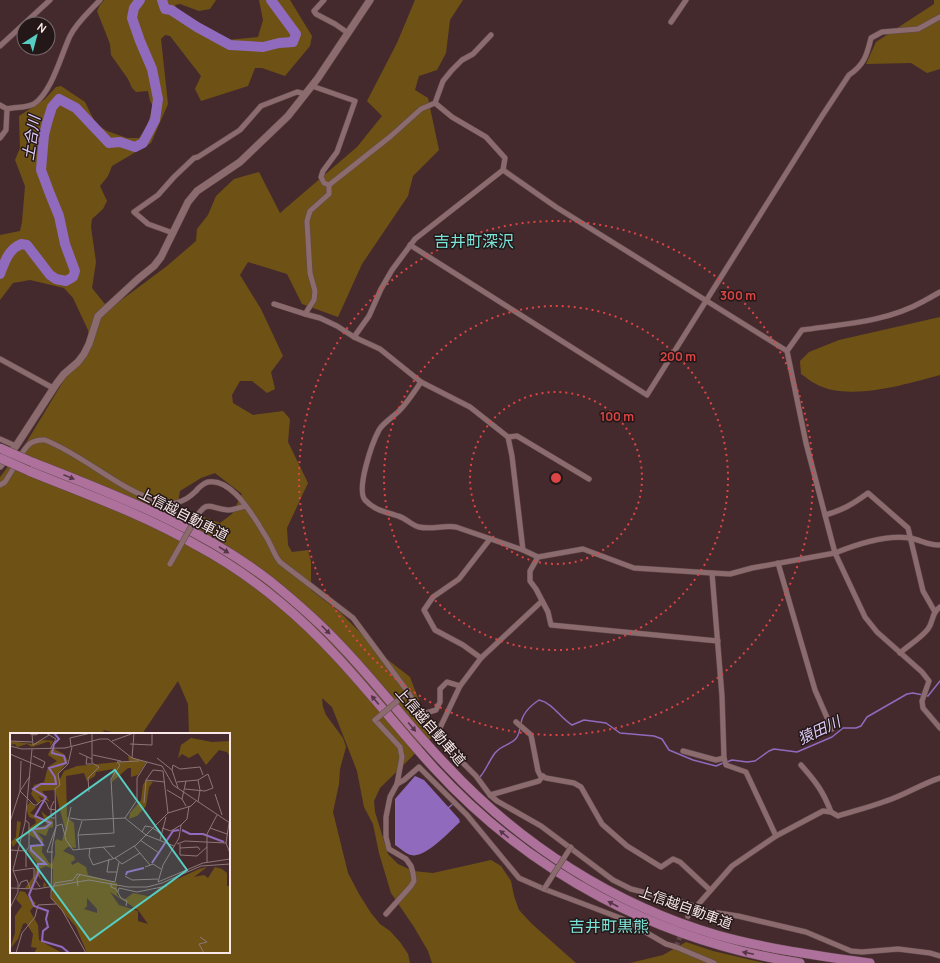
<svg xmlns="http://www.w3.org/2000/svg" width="940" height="963" font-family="Manrope,'Noto Sans JP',sans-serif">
	<rect width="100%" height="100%" fill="#452a2d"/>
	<g fill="#6e5215" fill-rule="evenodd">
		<path d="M104 0H216L210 9 199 11 180 4 175 5 177 9 227 40 258 37 263 20 259 0H290L312 36 310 46 285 76 262 68H255L248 86 201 101 195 89 201 76 170 36 165 35 161 39 168 104 151 143 112 166 108 176 100 186 107 201 103 209 92 219 91 227 96 262 92 288 104 303 112 307 167 266 196 241 197 229 208 215 216 196 234 179 259 172 280 213 357 147 382 116 367 101 397 43 415 0H463L450 20 446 53 437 70 419 76 415 90 428 98 439 150 413 176 408 196 362 264 338 317 302 304 287 274 248 262 240 275 261 309 283 356 271 372 275 389 267 393 252 381H240L232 395 233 403 253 415 283 411 290 419 288 442 308 483 287 528 288 545 292 552 308 550 311 562V590L341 613 383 656 410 677 421 706 431 723 434 735 380 788 374 801 375 812 388 854 398 864 413 871 433 873 491 860 501 866 511 881 514 896 519 910 532 924 576 963H432L428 951 414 927 391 893 379 853 373 824 364 807 357 771 332 707 322 698 323 707 326 715 343 738 346 747 340 769 339 784 333 812 348 873 359 894 371 913 380 924 390 931 400 942 408 954 410 963H0V477L26 443 64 380 91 347 88 330 73 298 64 288 30 280 13 283 0 300V235L20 231 22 222 25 186 15 160 20 148 19 116 45 99 56 87 61 86 85 102 96 124 107 131 127 138H139L147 127 153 106 150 101 148 91 136 92 132 88 128 79 111 55 110 44 97 11 100 5ZM215 473 242 494 232 514 220 523 204 517 187 522 176 514 180 491 201 478ZM178 681 188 704 189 734H229V952H11V734H105L103 730 122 734H142Z"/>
		<path d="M934 0H940V69L927 73 911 63 866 64 876 42 934 4Z"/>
		<path d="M940 317V375C907 384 848 402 816 384 811 382 806 377 801 374L800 361 809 352 839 340Z"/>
		<path d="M686 942 713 951 764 963H630L663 955Z"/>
	</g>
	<path fill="#8f6abd" d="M415 776 424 780 459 819 460 822C450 831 425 859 411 855 406 854 400 848 395 845V799Z"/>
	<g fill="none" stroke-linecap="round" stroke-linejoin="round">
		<g stroke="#8f6abd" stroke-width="1.5">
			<path d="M521 724C522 713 530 706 539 700 553 703 560 718 572 725L584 720 606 723 620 733 654 736 662 739 669 750 693 760 716 766 723 763"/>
			<path d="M727 762 732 760 747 762 755 761 769 751 774 749 797 752 832 737 843 728H856L861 726 867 717 907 694 913 693 928 696 940 681"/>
			<path d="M480 777C486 770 489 761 495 753 505 741 517 747 520 728"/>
			<path d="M448 808 453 804"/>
		</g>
		<g stroke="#8f6abd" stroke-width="10">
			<path d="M162 0 165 9 171 10 197 27 230 45 263 47 279 43 293 42 296 34 271 0"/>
			<path d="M0 274C5 261 8 250 21 244L27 245 50 275 56 279 66 281 73 277 75 271 65 244 59 216 50 194 41 170 44 135 47 123 52 107 59 99 76 108 109 143 120 142 135 147 143 143 155 120 158 99 152 69 140 41 132 18 134 8 140 0"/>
		</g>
		<path stroke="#604649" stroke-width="5" stroke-dasharray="5 2.5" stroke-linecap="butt" d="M676 947 688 916"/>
		<defs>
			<g id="street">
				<path d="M324 0 314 11 316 14 335 24 348 33"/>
				<path d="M671 22 686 0"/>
				<path d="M491 35 473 54 462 60 452 70 443 81 435 103 421 109 391 136 329 185V194L310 211 307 221 310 273 315 291 314 300 305 314 320 318 337 326 354 337 380 349 421 382 470 407 508 437 512 456 523 550"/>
				<path d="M0 46 50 0"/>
				<path d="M312 86 355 101 337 152 323 171 321 177 324 183 329 185"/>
				<path d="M0 105 7 109 6 130 0 138"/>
				<path d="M7 109C15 107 26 108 34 104 52 92 61 55 70 36 77 22 90 11 100 0"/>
				<path d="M503 170 556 207 787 351 806 443 835 553 865 617 877 632 922 672 929 681 922 701 923 708 940 728"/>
				<path d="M173 233 148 224 134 212 158 195 174 177 194 158 198 157 240 130 261 106 297 92 306 94"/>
				<path d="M410 245 647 395 822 116 849 75C864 65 867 55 871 38L882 32 918 29 940 17"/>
				<path d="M274 304 305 314"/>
				<path d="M354 337 369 316 381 289 392 270 415 239 503 170 505 158 486 137 452 117 435 103"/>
				<path d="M787 351 802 330C844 324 887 322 924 301 929 298 935 295 940 292"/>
				<path d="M0 359 53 388"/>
				<path d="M421 382C414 392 407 403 399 411 393 417 383 423 379 430 372 443 356 489 365 500 374 510 386 512 398 516 406 518 411 525 419 527 431 530 444 525 456 527L523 550 538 557 583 549 634 568 712 573 730 574 752 568 835 553C857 544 886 534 910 538 921 540 929 546 940 545"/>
				<path d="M508 437 517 436 589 479"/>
				<path d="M0 439 16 446"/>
				<path d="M20 457C26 446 31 439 45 440 83 455 116 487 154 500 171 506 183 504 196 491 198 488 204 483 208 482 230 478 249 510 259 525 262 531 267 537 270 544 274 551 274 555 280 562L353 618 408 692 417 708 426 713 436 710 440 702V689L447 682 460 686"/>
				<path d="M0 485 5 482 16 464"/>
				<path d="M825 515C843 510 853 504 868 493L908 528 923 591 935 612"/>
				<path d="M196 518C207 498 211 509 228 510 233 510 241 507 246 506"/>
				<path d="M538 557 530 571V581L536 589 548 612 551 625 718 641"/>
				<path d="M778 563 815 690 832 729"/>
				<path d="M712 573 722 696 724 758 726 765 746 772 776 836"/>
				<path d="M542 601 481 658 460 686 438 732 442 742 476 776 490 795 497 801 541 826 613 880 631 889 682 902 697 907 705 911 738 916 806 932 851 951 862 952 898 949 930 953 940 956"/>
				<path d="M900 653C909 645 921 638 928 629 934 621 931 613 940 607"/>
				<path d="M481 658 463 645 435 630 424 610 433 597 459 579 490 539"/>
				<path d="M375 720 400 747 402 757 397 784 390 797 386 817V837L389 849 406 859 411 866 413 873 414 881 411 886 386 914"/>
				<path d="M516 722 531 735 538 771 540 775 546 778 574 783 581 787 602 824 627 846 661 867 673 859 680 862 710 890"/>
				<path d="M683 751 716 760 724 758"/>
				<path d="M801 765C816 782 823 791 831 812"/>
				<path d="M397 784 404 780 419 767 467 815 519 878 544 889 623 919 666 944 676 947 714 963"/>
				<path d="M490 795 539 781 543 776"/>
				<path d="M688 916 732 866 776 836 823 811 831 812 838 816C854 811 870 807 886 801 905 795 921 784 940 778"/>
			</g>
			<path id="secondary" d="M0 466 16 446 57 383 64 374 78 362 84 354 89 344 98 316 138 279 154 266 161 257 188 202 197 191 240 162 288 116 318 78 370 0"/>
			<g id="highway">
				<path d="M32 462C115 495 199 526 270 581 296 602 321 624 344 649 380 687 411 729 447 766 520 844 614 905 717 935 767 949 819 956 870 963"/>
				<path d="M29 471C85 494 143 514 196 545 226 561 255 581 281 603 339 651 384 713 434 768 531 874 659 941 800 963"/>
			</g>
		</defs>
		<use href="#street" stroke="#60494c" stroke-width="6"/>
		<use href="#secondary" stroke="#60494c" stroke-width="8"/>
		<use href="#highway" stroke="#60494c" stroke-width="10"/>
		<use href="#street" stroke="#8b6b6e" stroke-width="5"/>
		<use href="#secondary" stroke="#8b6b6e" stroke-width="7"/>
		<use href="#highway" stroke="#ae719c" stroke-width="9"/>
		<defs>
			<g id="street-bridge">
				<path d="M170 564 196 518"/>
				<path d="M375 720 408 692"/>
				<path d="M544 889 571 847"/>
			</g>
			<g id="highway-bridge">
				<path d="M0 448 32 462"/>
				<path d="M0 458 29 471"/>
			</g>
		</defs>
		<use href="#street-bridge" stroke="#60494c" stroke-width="6" stroke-linecap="butt"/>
		<use href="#highway-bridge" stroke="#60494c" stroke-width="10" stroke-linecap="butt"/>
		<use href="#street-bridge" stroke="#8b6b6e" stroke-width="5"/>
		<use href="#highway-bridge" stroke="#ae719c" stroke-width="9"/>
	</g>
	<defs><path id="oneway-solid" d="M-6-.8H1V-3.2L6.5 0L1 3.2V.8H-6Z"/></defs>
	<g fill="#543646">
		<use href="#oneway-solid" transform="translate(69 477) rotate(22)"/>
		<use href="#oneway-solid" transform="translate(224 550) rotate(33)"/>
		<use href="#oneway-solid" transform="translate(326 630) rotate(45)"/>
		<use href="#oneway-solid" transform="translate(375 700) rotate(-130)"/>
		<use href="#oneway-solid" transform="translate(412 727) rotate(50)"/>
		<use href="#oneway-solid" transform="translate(504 834) rotate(-141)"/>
		<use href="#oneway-solid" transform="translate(613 904) rotate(-152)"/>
		<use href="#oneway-solid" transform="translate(748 953) rotate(-168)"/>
	</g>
	<g fill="none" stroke="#db4545" stroke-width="2" stroke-dasharray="2 4">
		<circle cx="556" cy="478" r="86"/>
		<circle cx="556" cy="478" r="172"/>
		<circle cx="556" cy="478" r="257"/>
	</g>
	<g text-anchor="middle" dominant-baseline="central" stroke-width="3" stroke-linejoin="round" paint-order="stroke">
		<g font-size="14" fill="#fae7e8" stroke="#231718">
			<text transform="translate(184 514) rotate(27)">上信越自動車道</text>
			<text transform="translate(431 726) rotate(49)">上信越自動車道</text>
			<text transform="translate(686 907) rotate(20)">上信越自動車道</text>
		</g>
		<g font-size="15" font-style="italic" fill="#dfccf9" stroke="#231718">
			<text transform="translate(31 138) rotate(-81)">土合川</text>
			<text transform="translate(819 730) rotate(-25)">猿田川</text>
		</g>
		<g font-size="16" fill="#7ae4d9" stroke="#231718">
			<text x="474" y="241">吉井町深沢</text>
			<text x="609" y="926">吉井町黒熊</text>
		</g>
	</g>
	<g transform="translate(10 733)">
		<rect width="220" height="220" fill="#452a2d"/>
		<path d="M181 5 202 9 220 8V24L217 19 209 17 196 32 188 20 179 25 172 21 168 25 171 12ZM33 7 43 8 40 13V9H37L22 14 17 11 7 14 5 11 0 12V8L22 11ZM44 16 54 21 58 28 48 41 50 46 54 38 67 33 119 28 118 23 136 29 128 42 121 44V35H118L102 49 103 36 86 39 85 43 77 48 74 40 56 43 57 84 64 90 66 115 58 114 53 118 64 123 65 127 61 129 62 132 68 129 76 134 78 142 107 150V162L114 167 123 160 142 164 150 154 189 136 197 134 184 144 194 142 198 145 205 134 212 136 217 140V153H220V220H77L66 194 42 166 43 136 36 133 30 136V143L37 153 33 154 34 148 26 142 23 155H15L24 143 27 130 18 118 20 112H31L32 109 18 101 19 95 26 90 25 86 19 84 16 74 20 69 26 74 20 80 31 85 32 90 26 95 37 92 31 78 43 88V94L39 95 36 103 27 99 33 106 32 119 39 130 42 131 45 122V108L47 106 52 108 55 96 45 57 32 58 40 69 28 63 31 67 28 71 21 61 24 52 34 49 38 34 47 28 38 22 40 17ZM100 159 128 177 138 191 128 188V178L109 172ZM77 165 87 176V180L74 176 77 173ZM136 47 143 49 139 54 136 73 127 83 119 86 120 80 131 67 133 52ZM7 88 11 89 8 108 3 114 1 109 6 104ZM10 158 15 159 19 165 26 170 20 178 28 192 29 207 52 220H24L27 215 21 214 23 201 16 190 13 191 8 206 0 216 5 200V183L12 173 6 166Z" fill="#6e5215" fill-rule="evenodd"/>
		<path fill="none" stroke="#8f6abd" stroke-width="2" d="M44 0 49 6 44 11 42 20 54 23 56 30 39 35 45 44 46 51H31L23 56 36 64 25 83 41 90 35 95 22 96 33 112 21 113V117L36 131H28V140L19 162 24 173 38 178 36 186 38 194 33 198 32 208 52 214 59 220M172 97 180 101H193L214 109M142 130 163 98 169 97M116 142 117 139 134 135"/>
		<path fill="none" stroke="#8d7678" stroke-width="1" d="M17 0 25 2 30 0M36 0 46 6 40 16M166 0H193M22 1 23 12 39 2M0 8 22 9M102 8 124 0M120 11 142 12V0M0 13 12 16 55 15 90 6H98L122 25 152 33 163 52 220 90M61 13 60 5 81 0M62 14 58 31 48 41 50 52 45 56 46 94 42 114 41 165 52 177 76 220M69 20 82 26M0 21 33 35 35 29 23 23M83 22 111 28M77 24 76 31H82M122 25 124 0M147 25 162 37 168 55M11 28 10 58 24 72H27L32 67 36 69 39 76 46 77M162 37 163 32 170 36 190 34 193 42M136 47 155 49M167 49 188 47 198 41 203 55 195 58 175 56M157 57 172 66 176 73M79 59 78 45 89 34 82 30V0M205 61 212 82M172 66 176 48M44 68 41 74V85H45M188 69 190 57 188 47M134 70 136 47 143 37 153 38 158 80M60 85 72 87 115 85 136 102 164 113M115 85 127 67V45L137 29M15 87 19 90V114L16 118M0 89 10 58 20 43M219 90 216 110 220 120M46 93 52 91 56 107 63 117 105 113M152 95 161 98 171 92 177 86 179 73M200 95 217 101M132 99 135 93 141 94 150 100M55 102 61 74M68 102 104 100 101 46 110 32 107 29 129 28M130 107 149 120M150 107 156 84M167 111 175 108 216 110M170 111V122L187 123 197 114M124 113 140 132M93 114 103 125M80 115 79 123 83 132 105 125 126 112 158 80 181 73 186 68M170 115 188 114 190 117M69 116 68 101 72 88M0 117 16 118V134M43 119H37L46 94M105 125 112 131 130 120M99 126 97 139H107M197 129V101L207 82M135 134 143 131 151 136M3 138 24 135V145L30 154M115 143 122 147 148 146M148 149 193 130 220 126M148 149 153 132 169 105 171 92M101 150V154L106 156 111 165 117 168 116 173M68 153 67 145 71 141M9 154 11 149 17 147 20 155M0 155 27 156 79 147 118 154H137L152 150 191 133 220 131M42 158 45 150 63 147 67 141 105 149 109 129M108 159 109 155 127 159 157 153M0 175 8 159V150L3 137 15 90 22 16M190 204 197 209 189 211 194 220M6 220 12 200 25 184 28 172 46 171"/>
		<path fill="#56cec3" fill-opacity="0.15" stroke="#56cec3" stroke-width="2" d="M105 37 177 137 80 207 7 107Z"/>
		<rect width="220" height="220" fill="none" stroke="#fae7e8" stroke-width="2"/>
	</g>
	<circle cx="556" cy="478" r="6" fill="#db4545" stroke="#231718" stroke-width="2"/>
	<g font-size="12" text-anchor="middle" font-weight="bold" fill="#db4545" stroke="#231718" stroke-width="3" stroke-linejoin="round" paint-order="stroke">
		<text x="738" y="300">300 m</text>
		<text x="678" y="361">200 m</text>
		<text x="617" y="421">100 m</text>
	</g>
	<g transform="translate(36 36) rotate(36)"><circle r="19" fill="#231718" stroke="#796a6b"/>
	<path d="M0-3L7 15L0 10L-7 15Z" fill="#56cec3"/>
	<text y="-6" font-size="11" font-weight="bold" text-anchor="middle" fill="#fae7e8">N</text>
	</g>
</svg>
